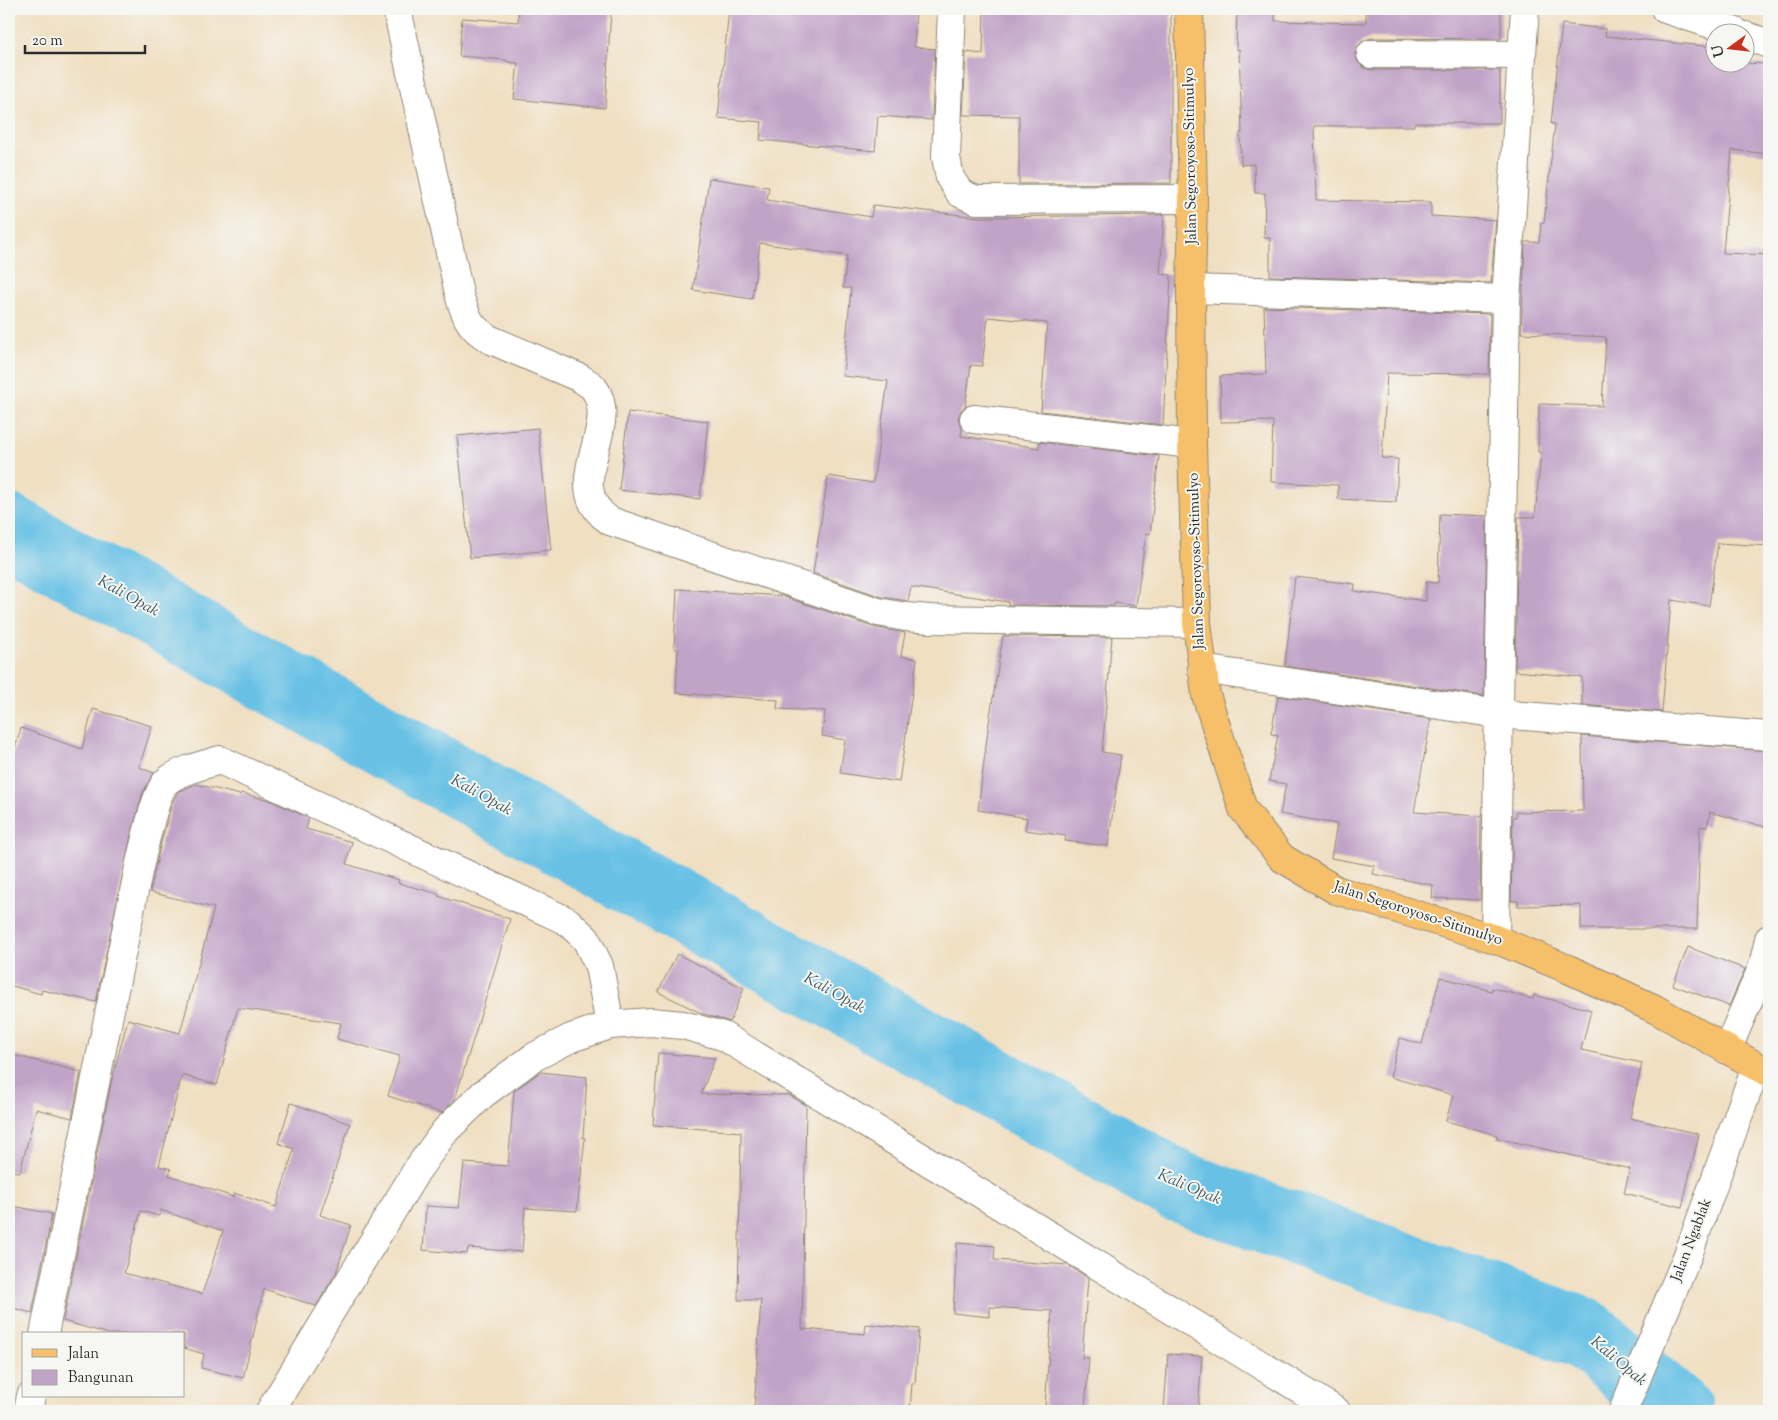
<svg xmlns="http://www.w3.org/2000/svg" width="1778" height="1420" font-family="'Sorts Mill Goudy',serif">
	<rect width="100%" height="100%" fill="#f6f6f2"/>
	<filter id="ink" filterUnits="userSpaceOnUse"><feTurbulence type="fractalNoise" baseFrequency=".02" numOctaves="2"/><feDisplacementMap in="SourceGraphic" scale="10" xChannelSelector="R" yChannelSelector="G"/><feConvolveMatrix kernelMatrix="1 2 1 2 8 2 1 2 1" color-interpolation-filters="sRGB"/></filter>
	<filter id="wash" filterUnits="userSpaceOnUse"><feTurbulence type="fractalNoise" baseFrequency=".0096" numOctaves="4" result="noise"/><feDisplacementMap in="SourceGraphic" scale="20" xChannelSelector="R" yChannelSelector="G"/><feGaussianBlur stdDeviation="1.12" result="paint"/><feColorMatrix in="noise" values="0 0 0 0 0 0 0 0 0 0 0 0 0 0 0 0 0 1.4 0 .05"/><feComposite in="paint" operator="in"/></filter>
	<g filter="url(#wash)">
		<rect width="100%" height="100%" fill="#f0dfc1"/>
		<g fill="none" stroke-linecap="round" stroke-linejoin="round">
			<path stroke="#67c1e5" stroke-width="72" d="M9 530 1177 1186 1585 1334 1677 1411"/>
		</g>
		<g id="blocks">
			<g fill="#c1a3c7" fill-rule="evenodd">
				<path d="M519 9H611L605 108 514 99 518 63 507 62V60L459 56 462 18 518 22Z"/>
				<path d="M729 9H916L914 47 935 49 932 120 878 116 875 151 760 140 762 122 718 118Z"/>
				<path d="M984 9H1171V183L1019 184V116L963 115 966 52 983 54Z"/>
				<path d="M1237 9H1275V21L1366 23V9H1501V39L1371 38 1363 41 1357 47 1355 53 1358 62 1364 68 1371 70H1500V123H1414V126H1314L1316 200 1431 202V216L1496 220 1491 283 1270 276V238H1264L1265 193H1255L1254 164 1241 165 1240 133H1242L1239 49H1236Z"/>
				<path d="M1562 24 1606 29 1605 36 1716 47V62L1769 64V154L1732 150 1723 253 1769 255V546L1718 543 1709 606 1671 600 1662 712 1582 705V677L1515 671 1518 517H1535L1541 452H1538L1539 404 1602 406 1606 337 1521 333 1525 242H1539L1541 223H1544L1555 124H1551Z"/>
				<path d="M709 178 769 187 767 200 871 217 873 205 978 217 1164 215 1160 274 1171 275 1163 425 1041 411 1047 323 988 317 982 366 971 365 965 407 961 410 958 418 960 425 962 428 961 436 1039 448V442L1159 456 1150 534 1146 533 1136 606 1115 603 1114 606 1008 605V602L911 587 908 601 882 597 813 573 828 476 873 483 888 381 843 376 851 288H843L847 256 760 243 752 299 693 290Z"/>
				<path d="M1264 307 1490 314 1489 374 1387 373 1382 458 1398 459 1396 502 1338 499V485L1271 482 1273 421 1221 422 1220 376 1266 374Z"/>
				<path d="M628 412 708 421 700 499 619 490Z"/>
				<path d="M538 428 551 550 470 558 457 436Z"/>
				<path d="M1440 514 1487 516 1484 696 1285 666 1295 577 1355 584 1354 591 1426 601V582L1438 583Z"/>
				<path d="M677 589 782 596 873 627 905 633 901 656 917 659 899 782 840 773 845 740 822 736 825 711 777 709 778 700 676 693 678 649 674 648Z"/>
				<path d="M1003 636 1112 637 1102 752 1121 755 1108 846 1065 841 1066 836 1025 830 1027 818 978 810 988 729Z"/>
				<path d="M1278 696 1431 719 1414 812 1481 816 1480 900 1432 898 1433 885 1373 874 1375 866 1331 858 1337 824 1280 814 1286 784 1269 781 1278 735 1271 734Z"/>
				<path d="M93 709 152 726 139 767 154 773 143 792 131 835 96 1002 42 990 41 994 9 985V768L21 728 82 749Z"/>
				<path d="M1582 736 1769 751V828L1710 812 1707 827 1700 826 1697 929H1581V905L1518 906V901H1511L1513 817H1516V812L1583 811Z"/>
				<path d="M196 784 240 795 241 793 269 800 309 818 306 829 352 842 346 864 399 880 398 883 439 894 438 896 510 919 455 1099 442 1113 388 1096 400 1056 337 1039 341 1023 238 1008 217 1085 182 1075 159 1166 171 1169 169 1175 233 1197 234 1193 276 1207 294 1149 278 1143 291 1103 350 1124 320 1215 351 1225 336 1273 316 1306 264 1289 243 1378 201 1368 204 1354 184 1348V1334H109L63 1321 112 1079 128 1019 180 1033 214 908 150 892 161 842 172 803 178 792ZM160 1210 223 1231 202 1294 124 1273 141 1211 159 1216Z"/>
				<path d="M1688 947 1745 969 1729 1006 1673 985Z"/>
				<path d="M677 954 744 988 730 1022 703 1014 658 992Z"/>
				<path d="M1440 977 1492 991V988L1533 999 1534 995 1591 1010 1581 1050 1642 1063 1630 1118 1699 1134 1682 1207 1624 1193 1630 1169 1497 1138V1135L1446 1121 1453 1095 1390 1077 1400 1038 1422 1044Z"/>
				<path d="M658 1053 715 1058 701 1094 789 1095 806 1105 802 1329 865 1334 866 1324 919 1329 915 1383H912L910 1411H754L761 1300H738L741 1132 653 1125Z"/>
				<path d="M9 1054 81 1072 72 1118 36 1109 20 1172 9 1171Z"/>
				<path d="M540 1072 587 1077 583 1138H585L577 1211 525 1208 522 1252 468 1248 467 1254 423 1250 426 1206 459 1208 464 1163 508 1166 514 1091Z"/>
				<path d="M9 1205 52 1214 32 1313 9 1307Z"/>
				<path d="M957 1243 995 1246 994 1260 1068 1265 1088 1278 1082 1358H1089L1085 1409 1045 1406 1052 1311 990 1307V1317L953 1313Z"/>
				<path d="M1168 1354 1202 1356 1198 1411H1164Z"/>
			</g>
		</g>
	</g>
	<g filter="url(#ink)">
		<use href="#blocks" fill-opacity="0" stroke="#8e8576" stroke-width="1"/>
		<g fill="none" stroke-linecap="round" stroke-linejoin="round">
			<defs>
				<g id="minor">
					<path d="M397 9 460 298C467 319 470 327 489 339L580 378C584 381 590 384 593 387 624 427 557 485 610 521L878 612 906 617 931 619 1197 623"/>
					<path d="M952 9 946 157 950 178 960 193 976 200 1193 199"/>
					<path d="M1665 9 1736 32"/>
					<path d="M1746 36 1769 44"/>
					<path d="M1371 54 1522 55"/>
					<path d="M1191 289 1506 299"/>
					<path d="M974 419 1192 444"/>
					<path d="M1202 669 1499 714 1769 736"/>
					<path d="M1495 939 1506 299 1525 9"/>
					<path d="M1727 1050 1763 966 1769 939"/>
					<path d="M44 1334 138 872C142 855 155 791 167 781 181 770 203 765 220 760L567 921 586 939 599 966 610 1025"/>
					<path d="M28 1411 31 1396"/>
					<path d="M270 1411 417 1170 445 1131 483 1094 534 1057 571 1038 610 1025 651 1022 683 1025 723 1036 1336 1411"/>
					<path d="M1623 1411 1689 1252 1756 1067"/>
				</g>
				<path id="major" d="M1189 9 1193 199 1191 289 1192 444 1197 623 1206 695 1243 809 1282 858 1336 890 1495 939 1568 969 1655 1009 1769 1073"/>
			</defs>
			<use href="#minor" stroke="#8e8576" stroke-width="30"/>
			<use href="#major" stroke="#8e8576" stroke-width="30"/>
			<use href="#minor" stroke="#fff" stroke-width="28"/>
			<use href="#major" stroke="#f6c06b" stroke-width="28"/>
		</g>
	</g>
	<g text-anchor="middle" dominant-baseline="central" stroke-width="4" stroke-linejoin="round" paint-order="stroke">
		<g font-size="15" fill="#2b2b2b" stroke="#f6f6f2">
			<text transform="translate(1191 156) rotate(-91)">Jalan Segoroyoso-Sitimulyo</text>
			<text transform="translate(1197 561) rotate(-92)">Jalan Segoroyoso-Sitimulyo</text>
			<text transform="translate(1418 914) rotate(18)">Jalan Segoroyoso-Sitimulyo</text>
			<text transform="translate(1692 1240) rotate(-69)">Jalan Ngablak</text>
		</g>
		<g font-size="16" font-style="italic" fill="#3d5863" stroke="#f6f6f2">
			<text transform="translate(128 597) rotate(29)">Kali Opak</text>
			<text transform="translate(481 796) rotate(29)">Kali Opak</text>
			<text transform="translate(834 994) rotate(29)">Kali Opak</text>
			<text transform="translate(1189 1188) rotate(23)">Kali Opak</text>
			<text transform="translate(1618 1362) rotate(40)">Kali Opak</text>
		</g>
	</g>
	<rect width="1778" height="1420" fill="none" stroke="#f6f6f2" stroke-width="30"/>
	<rect x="22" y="1332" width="162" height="65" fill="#f6f6f2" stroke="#a5a5a2"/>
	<rect x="32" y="1349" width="25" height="8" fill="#f6c06b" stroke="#a5a5a2"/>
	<text x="68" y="1358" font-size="15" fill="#2b2b2b">Jalan</text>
	<rect x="32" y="1370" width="25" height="15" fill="#c1a3c7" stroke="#a5a5a2"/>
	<text x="68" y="1382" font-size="15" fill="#2b2b2b">Bangunan</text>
	<g transform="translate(1730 48) rotate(255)"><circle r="24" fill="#f6f6f2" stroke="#a5a5a2"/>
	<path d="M0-4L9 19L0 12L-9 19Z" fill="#c8321e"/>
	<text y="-8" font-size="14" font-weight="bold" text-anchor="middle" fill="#2b2b2b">U</text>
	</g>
	<path d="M25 45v8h120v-8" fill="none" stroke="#2b2b2b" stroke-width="2.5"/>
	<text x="32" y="45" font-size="15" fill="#2b2b2b" stroke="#f6f6f2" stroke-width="4" paint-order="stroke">20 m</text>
</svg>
